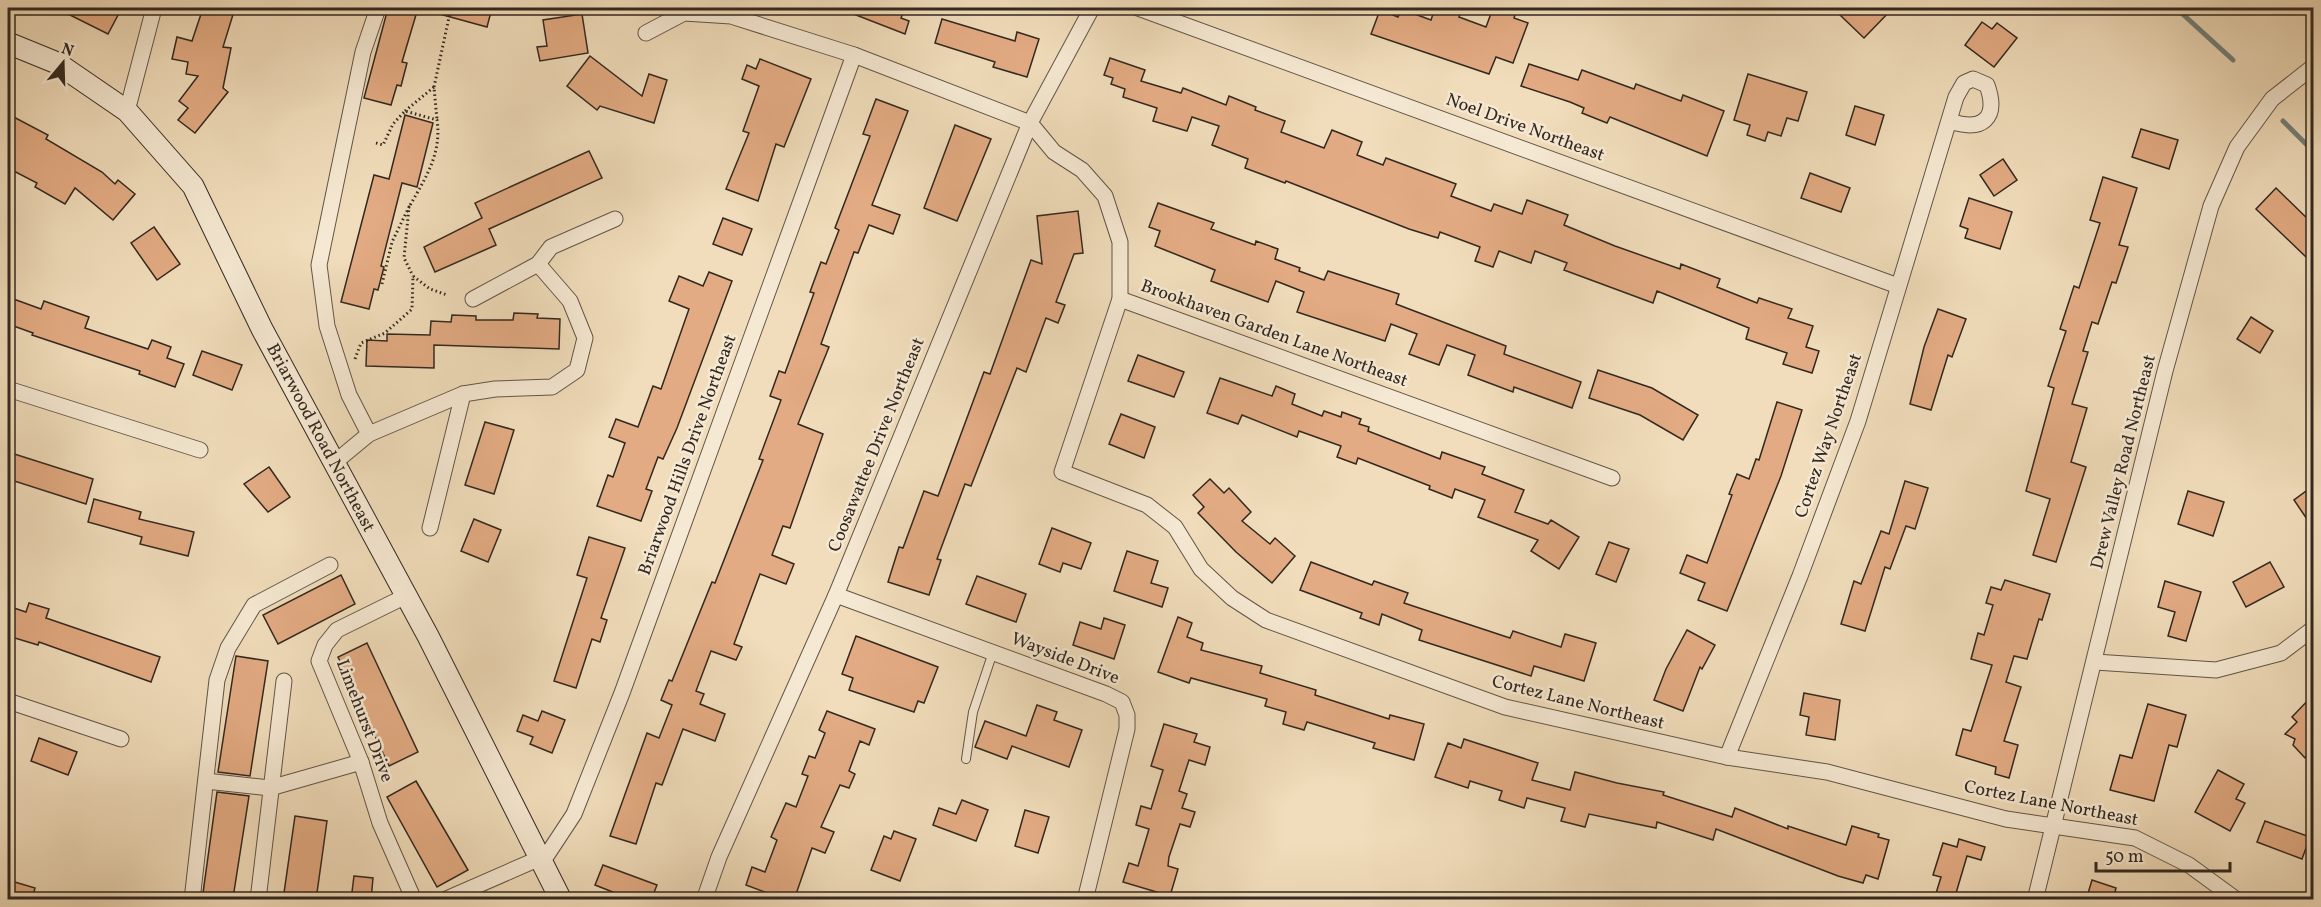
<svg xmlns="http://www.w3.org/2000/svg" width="2321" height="907" font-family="Vollkorn,serif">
	<rect width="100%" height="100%" fill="#f1ddbb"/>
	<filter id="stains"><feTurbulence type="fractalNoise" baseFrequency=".00333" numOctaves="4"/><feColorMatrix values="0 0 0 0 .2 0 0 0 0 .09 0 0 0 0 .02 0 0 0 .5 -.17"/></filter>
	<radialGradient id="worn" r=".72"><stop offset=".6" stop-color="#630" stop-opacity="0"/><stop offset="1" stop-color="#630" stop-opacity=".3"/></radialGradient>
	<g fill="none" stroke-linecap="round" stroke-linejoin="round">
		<g stroke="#72807b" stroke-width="5">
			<path d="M2176 8 2233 60"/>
			<path d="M2283 121 2314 152"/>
		</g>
	</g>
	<g fill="#e3ab83" stroke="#322820" stroke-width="1.5">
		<path d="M56 8H105L118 15 108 34Z"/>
		<path d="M203 8H235L223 47 231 48 223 88 228 92 195 133 178 120 188 108 179 101 198 76 186 74 188 62 172 59 177 37 192 41Z"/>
		<path d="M388 8H418L402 62 407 63 401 86 397 85 391 105 364 98Z"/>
		<path d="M433 8H492L487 27 432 12Z"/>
		<path d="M838 8H905L901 18 909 21 905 34Z"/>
		<path d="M1435 8H1462L1459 17 1486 27 1493 8H1505L1516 12 1514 18 1528 23 1513 63 1496 57 1489 74 1371 34 1380 10 1398 17 1401 9 1431 20Z"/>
		<path d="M1847 8H1893L1864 38 1840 15Z"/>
		<path d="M582 14 588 53 540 61 537 47 547 46 543 20Z"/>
		<path d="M942 19 1015 41 1017 32 1039 39 1027 77 993 67 995 62 935 43Z"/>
		<path d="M1982 22 1992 29 1997 23 2017 38 1994 67 1965 45Z"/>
		<path d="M590 56 642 96 649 74 667 80 654 123 600 106 597 110 567 86Z"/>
		<path d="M1110 58 1145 70 1141 81 1181 93 1183 88 1226 105 1229 96 1256 107 1255 110 1285 121 1281 132 1324 148 1332 130 1362 142 1357 155 1383 165 1386 158 1456 184 1451 196 1491 211 1494 204 1522 214 1527 200 1568 215 1564 225 1615 246 1680 269 1681 264 1720 279 1717 287 1757 303 1759 298 1792 309 1788 318 1813 326 1806 347 1819 351 1812 373 1783 364 1787 353 1746 339 1749 328 1657 291 1653 303 1564 270 1567 263 1535 251 1531 263 1499 251 1493 267 1475 261 1480 247 1440 232 1438 238 1409 229 1286 181 1285 183 1245 168 1248 159 1212 145 1219 126 1192 117 1187 131 1153 121 1157 108 1123 97 1125 89 1111 84 1113 78 1104 75Z"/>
		<path d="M760 59 811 79 784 147 776 144 758 201 726 189 749 133 743 131 759 86 742 79 747 65 756 69Z"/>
		<path d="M1529 64 1578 80 1582 70 1634 89 1636 84 1681 101 1683 95 1724 111 1707 156 1610 117 1607 123 1582 113 1584 108 1570 102 1521 86Z"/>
		<path d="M1748 74 1807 92 1798 121 1787 118 1781 136 1768 132 1765 141 1747 135 1750 125 1734 120Z"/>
		<path d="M876 99 908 111 872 205 900 215 893 234 869 225 858 253 854 252 821 344 829 347 798 424 823 434 790 528 783 526 772 555 794 564 786 584 760 574 734 644 742 647 736 660 711 651 696 691 704 694 700 704 725 714 715 741 683 729 662 785 656 783 636 844 610 836 647 733 659 738 672 705 661 700 669 680 672 681 712 582 715 583 763 460 759 459 781 400 770 396 779 371 785 373 814 293 810 292 821 262 826 264 839 230 835 228 870 136 863 134Z"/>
		<path d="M1855 106 1884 115 1875 145 1846 135Z"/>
		<path d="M8 114 48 135 46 139 102 172 115 184 118 180 135 194 113 220 75 188 65 204 35 187 37 183 8 168Z"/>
		<path d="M405 115 433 123 417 187 402 183 381 266 384 267 378 290 374 289 369 309 341 302 374 175 389 179Z"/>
		<path d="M955 125 991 139 957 221 924 208Z"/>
		<path d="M2141 129 2178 140 2169 169 2132 157Z"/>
		<path d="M589 151 602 178 489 229 496 245 435 272 424 247 482 218 475 203Z"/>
		<path d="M2003 159 2017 180 1994 196 1980 175Z"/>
		<path d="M1810 173 1850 188 1841 212 1801 198Z"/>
		<path d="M2103 177 2137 188 2119 245 2128 247 2116 283 2112 282 2098 324 2092 322 2083 351 2088 352 2072 404 2087 408 2071 462 2086 467 2056 562 2033 555 2050 499 2026 491 2054 388 2048 386 2066 331 2060 329 2074 286 2079 288 2100 223 2090 220Z"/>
		<path d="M2276 188 2313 224V249L2306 257 2256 209Z"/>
		<path d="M1969 198 2012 212 2000 249 1965 238 1968 229 1960 226Z"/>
		<path d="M1158 203 1214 223 1211 229 1255 245 1256 241 1278 249 1275 259 1300 268 1299 271 1324 280 1328 271 1399 294 1396 304 1506 346 1504 354 1581 382 1572 408 1514 387 1513 392 1468 375 1475 355 1447 345 1439 365 1409 354 1417 334 1391 324 1385 341 1297 312 1304 292 1276 281 1268 302 1211 281 1215 270 1155 246 1160 231 1149 227Z"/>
		<path d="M1078 211 1083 253 1074 254 1056 302 1065 305 1058 323 1046 318 1026 372 1017 368 971 486 965 484 937 559 941 560 929 595 888 582 899 547 903 548 924 491 938 496 984 372 990 374 1031 260 1042 264 1037 216Z"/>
		<path d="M723 218 752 229 742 255 713 244Z"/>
		<path d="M154 227 180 264 157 280 131 243Z"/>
		<path d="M709 272 732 281 677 428 663 459 658 457 646 489 652 491 641 521 597 506 608 475 613 477 625 443 609 437 616 419 638 427 653 386 661 389 689 309 669 301 679 276 703 286Z"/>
		<path d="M8 297 41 309 44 301 89 317 85 328 148 349 152 340 171 347 167 358 184 364 175 387 139 374 140 371 32 335 33 333 8 324Z"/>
		<path d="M1938 309 1966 319 1952 357 1948 355 1931 410 1910 404 1924 347Z"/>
		<path d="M514 313 538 314 537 318 560 319 559 349 434 345V368L366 366 367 340 387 341V334L430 335 431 321 451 322 452 315 476 316V320H513Z"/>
		<path d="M2251 317 2273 331 2260 353 2237 339Z"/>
		<path d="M202 351 242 365 232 390 193 375Z"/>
		<path d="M1138 355 1184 372 1174 397 1128 381Z"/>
		<path d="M1598 370 1652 388 1698 415 1683 440 1640 415 1589 398Z"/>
		<path d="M1220 378 1272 396 1276 386 1295 394 1292 404 1322 416 1324 411 1341 417 1342 412 1361 419 1359 424 1369 427 1368 431 1440 459 1442 452 1485 467 1482 474 1524 490 1515 512 1548 524 1551 520 1579 537 1559 569 1531 551 1538 540 1478 517 1485 500 1455 489 1452 498 1429 489 1430 486 1358 458 1356 464 1337 457 1341 446 1299 431 1297 437 1242 415 1238 424 1207 413Z"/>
		<path d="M1777 402 1802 410 1781 476 1727 611 1698 600 1705 583 1680 573 1687 555 1707 563 1732 495 1729 494 1737 474 1749 479 1756 459 1759 460Z"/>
		<path d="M1121 414 1155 427 1144 458 1109 444Z"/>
		<path d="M485 422 514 430 494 494 465 485Z"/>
		<path d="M8 452 93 479 86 504 8 479Z"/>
		<path d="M269 467 290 497 268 512 244 484Z"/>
		<path d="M1210 479 1224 493 1229 488 1251 512 1242 521 1270 544 1275 538 1295 556 1272 583 1236 552 1198 513 1204 507 1193 495Z"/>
		<path d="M1905 481 1928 488 1915 529 1906 526 1890 569 1885 567 1865 631 1841 624 1854 581 1861 584 1881 531 1889 534Z"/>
		<path d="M2313 486V528L2294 500Z"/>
		<path d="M2188 491 2224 502 2213 536 2178 524Z"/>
		<path d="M94 499 141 512 139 519 194 532 188 556 140 544 142 537 88 522Z"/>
		<path d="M474 519 501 530 488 562 461 551Z"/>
		<path d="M1052 528 1091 543 1081 569 1063 563 1060 572 1039 564Z"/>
		<path d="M589 537 625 548 601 618 607 620 600 642 592 639 576 688 554 681 587 578 577 575Z"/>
		<path d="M1609 542 1629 549 1616 582 1596 574Z"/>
		<path d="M1127 551 1158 561 1151 583 1168 588 1162 607 1114 591Z"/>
		<path d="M1311 562 1372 585 1374 581 1408 593 1404 603 1510 638 1513 631 1561 647 1565 634 1596 643 1584 681 1534 666 1531 676 1419 640 1422 630 1382 614 1379 625 1360 618 1362 613 1300 590Z"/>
		<path d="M2270 562 2284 587 2246 607 2233 582Z"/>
		<path d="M341 575 355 604 278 644 263 615Z"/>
		<path d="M977 576 1026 594 1016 622 966 604Z"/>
		<path d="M2005 580 2050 594 2042 620 2039 619 2027 659 2014 656 2006 682 2021 687 2004 741 2018 745 2009 778 1995 774 1996 767 1956 755 1963 729 1971 731 1992 665 1971 659 1978 633 1984 635 1993 605 1986 603 1991 587 2001 590Z"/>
		<path d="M2165 581 2201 592 2186 641 2168 636 2175 612 2158 607Z"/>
		<path d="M29 603 49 609 46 618 160 657 151 682 39 642 38 645 8 636V606L26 612Z"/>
		<path d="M1178 617 1192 623 1187 637 1203 643 1201 650 1262 666 1260 673 1316 690 1315 695 1389 719 1390 715 1424 724 1414 760 1373 748 1375 743 1307 722 1304 730 1283 724 1286 712 1265 706 1267 699 1191 678 1189 683 1158 672Z"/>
		<path d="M1104 618 1125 625 1114 659 1073 645 1080 622 1101 629Z"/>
		<path d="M1687 630 1715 645 1702 669 1700 667 1683 711 1654 700 1666 669Z"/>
		<path d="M856 636 938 667 924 703 918 701 914 712 849 690 853 678 842 674Z"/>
		<path d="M367 643 418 752 389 766 338 657Z"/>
		<path d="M236 656 268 661 250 776 218 772Z"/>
		<path d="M1804 693 1840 700 1835 740 1806 735 1809 717 1800 715Z"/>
		<path d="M2313 695V749L2305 758 2293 745 2295 739 2285 734 2297 722 2292 717Z"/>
		<path d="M2148 704 2186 715 2177 747 2169 745 2154 801 2110 790 2120 755 2132 758Z"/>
		<path d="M1037 705 1057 712 1054 720 1082 730 1069 767 1012 746 1007 759 975 747 985 721 1026 736Z"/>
		<path d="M542 711 565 720 552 753 530 744 533 737 517 731 523 715 538 721Z"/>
		<path d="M827 711 875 729 869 745 860 741 849 771 855 774 849 788 840 785 821 827 834 832 825 853 812 848 794 900H786L746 885 752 867 765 872 777 840 771 837 786 803 796 807 808 776 802 774 809 756 815 758 825 733 819 730Z"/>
		<path d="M1164 724 1197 734 1194 742 1210 747 1205 765 1189 760 1179 791 1187 794 1182 808 1195 812 1190 827 1180 824 1169 857 1168 866 1178 869 1170 896 1123 882 1129 863 1138 866 1149 829 1136 825 1141 806 1151 809 1163 770 1151 766Z"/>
		<path d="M39 738 77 752 68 775 31 761Z"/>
		<path d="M1464 739 1538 763 1532 780 1570 790 1575 772 1617 783 1664 792 1663 795 1732 817 1735 808 1788 829V826L1846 845 1852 826 1879 834 1878 837 1889 840 1878 879 1866 875 1863 883 1838 876 1716 829 1713 840 1657 822 1656 828 1589 814 1585 827 1561 821 1565 808 1527 798 1524 808 1499 800 1502 791 1470 781 1468 788 1435 777 1448 743 1461 748Z"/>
		<path d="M2218 770 2244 784 2236 799 2245 803 2230 831 2195 812Z"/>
		<path d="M416 781 468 870 437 887 387 797Z"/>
		<path d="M217 792 249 796 233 898 203 893Z"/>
		<path d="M962 800 988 810 976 841 933 825 939 808 956 814Z"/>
		<path d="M1025 810 1049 817 1038 853 1015 846Z"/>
		<path d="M295 816 327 821 316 900H283Z"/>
		<path d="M2265 821 2310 837 2302 859 2257 842Z"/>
		<path d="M894 831 916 839 900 881 871 870 884 836 891 839Z"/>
		<path d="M1959 839 1985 847 1981 860 1967 856 1954 900H1934L1941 877 1933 875 1943 843 1957 847Z"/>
		<path d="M603 865 657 885 651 900H633L595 885Z"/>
		<path d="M354 876 373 878 371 900H351Z"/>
		<path d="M8 880 35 888 32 900H8Z"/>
		<path d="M2092 880 2116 888 2113 900H2086Z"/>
	</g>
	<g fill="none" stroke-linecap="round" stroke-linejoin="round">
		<defs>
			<path id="lane" d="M966 759 973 712 993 652"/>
			<g id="street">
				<path d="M1138 8 1898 286"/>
				<path d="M646 33 684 13 731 16 854 55 1030 123 1054 152 1082 170 1105 196 1120 242V299L1062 472 1147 505 1175 527 1201 569 1232 598 1266 620 1505 707 1727 757 1827 772 2006 819 2135 838 2189 865 2237 900"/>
				<path d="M127 111 154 8"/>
				<path d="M473 299 538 264 551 247 615 219"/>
				<path d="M1120 299 1612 478"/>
				<path d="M8 389 200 450"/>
				<path d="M369 434 349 395 327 326 319 265 363 52 378 8"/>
				<path d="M334 463 369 434 463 394 495 389 552 387 577 370 585 338 570 301 538 264"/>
				<path d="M430 528 463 394"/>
				<path d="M836 595 1106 694 1122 702 1127 715V729L1085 900"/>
				<path d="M406 596 337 630 325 645 319 661 361 762 380 823 414 900"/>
				<path d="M2095 662 2216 670 2281 653 2314 628"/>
				<path d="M8 701 121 739"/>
				<path d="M1727 757 1800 576 1858 421 1956 97 1964 83 1973 79 1987 85C1999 119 1982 132 1950 121"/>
				<path d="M206 781 270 788 361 762"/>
				<path d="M192 900 217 680 228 648 254 605 330 565"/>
				<path d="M258 900 284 681"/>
				<path d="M444 900 547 855 574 814 622 693 854 55"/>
				<path d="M704 900 719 857 836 595 1030 123 1092 8"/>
				<path d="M2035 900 2165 371 2211 206 2237 147 2272 99 2314 66"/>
			</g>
			<path id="secondary" d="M8 43 57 63 127 111 193 186 262 329 428 636 561 900"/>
		</defs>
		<use href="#lane" stroke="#625547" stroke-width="10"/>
		<use href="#street" stroke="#625547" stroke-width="17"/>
		<use href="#secondary" stroke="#322820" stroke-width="23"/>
		<g stroke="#322820" stroke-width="3" stroke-dasharray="1.5 3" stroke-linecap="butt">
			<path d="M434 87 451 8"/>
			<path d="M405 111 434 87 437 120"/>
			<path d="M376 143 383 145 393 124 405 111 437 120C442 154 425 179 409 207"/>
			<path d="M382 284 392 242 409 207 404 258 413 276"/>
			<path d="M355 359 361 343 385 333 412 309 413 276 430 289 447 295"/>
		</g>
		<use href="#lane" stroke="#f6e9d3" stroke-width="8"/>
		<use href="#street" stroke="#f6e9d3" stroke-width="15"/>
		<use href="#secondary" stroke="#f6e9d3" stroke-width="21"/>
	</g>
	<g text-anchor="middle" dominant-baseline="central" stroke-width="5" stroke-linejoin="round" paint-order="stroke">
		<g font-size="18" fill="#322820" stroke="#f6e9d3">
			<text transform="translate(1525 128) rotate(20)">Noel Drive Northeast</text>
			<text transform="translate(1274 334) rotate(20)">Brookhaven Garden Lane Northeast</text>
			<text transform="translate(1829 436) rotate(-71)">Cortez Way Northeast</text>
			<text transform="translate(320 438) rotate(62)">Briarwood Road Northeast</text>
			<text transform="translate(877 445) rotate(-68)">Coosawattee Drive Northeast</text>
			<text transform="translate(688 455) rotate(-70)">Briarwood Hills Drive Northeast</text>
			<text transform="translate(2124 462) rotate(-76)">Drew Valley Road Northeast</text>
			<text transform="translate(1065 659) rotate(21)">Wayside Drive</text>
			<text transform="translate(1578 703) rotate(14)">Cortez Lane Northeast</text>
			<text transform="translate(364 721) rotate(69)">Limehurst Drive</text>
			<text transform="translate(2051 804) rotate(11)">Cortez Lane Northeast</text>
		</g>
	</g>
	<rect width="2321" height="907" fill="none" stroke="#f1ddbb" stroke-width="30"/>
	<rect x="9" y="9" width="2303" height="889" fill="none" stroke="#322820" stroke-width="3"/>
	<rect x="15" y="15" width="2291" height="877" fill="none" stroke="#322820" stroke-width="1.5"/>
	<g transform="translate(63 63) rotate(19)" stroke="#f6e9d3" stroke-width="4.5" paint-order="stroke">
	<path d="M0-4.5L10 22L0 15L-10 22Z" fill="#322820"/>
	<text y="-9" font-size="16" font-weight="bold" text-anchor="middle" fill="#322820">N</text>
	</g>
	<path d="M2096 862v9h134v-9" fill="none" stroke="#322820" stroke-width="3"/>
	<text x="2105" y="862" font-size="18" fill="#322820" stroke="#f6e9d3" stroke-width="4.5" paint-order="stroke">50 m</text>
	<rect width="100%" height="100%" filter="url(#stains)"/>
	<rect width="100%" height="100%" fill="url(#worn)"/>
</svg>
